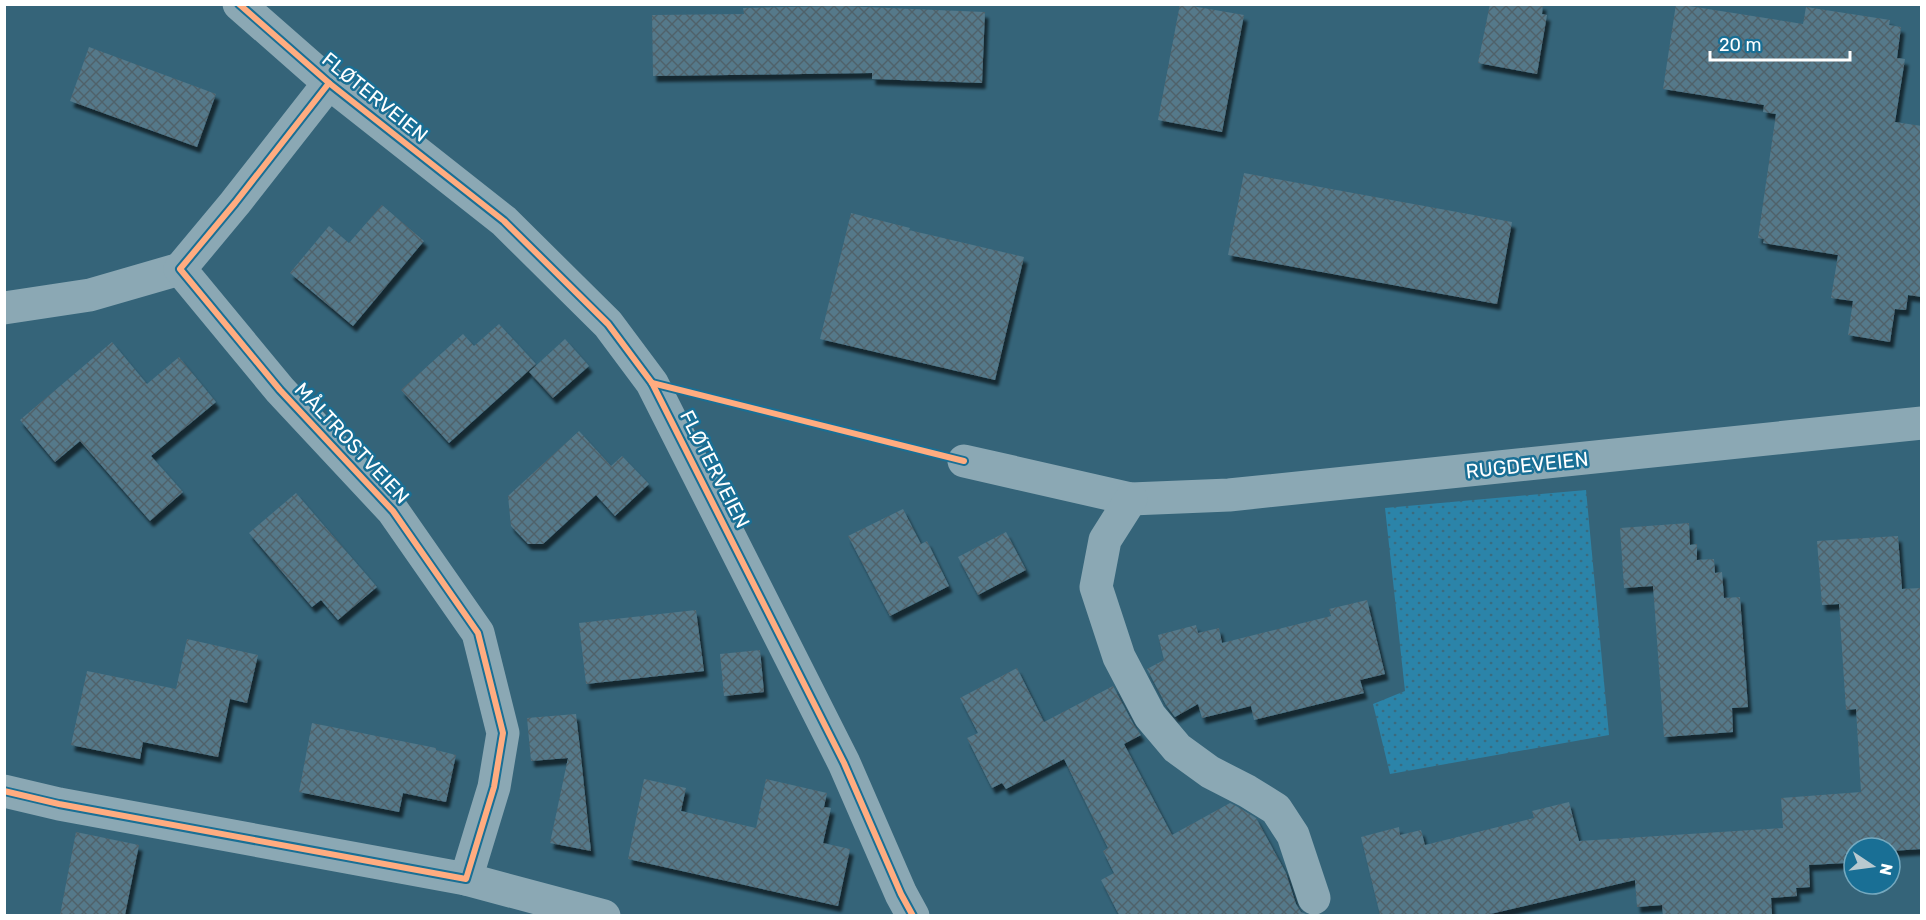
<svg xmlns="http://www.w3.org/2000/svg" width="1926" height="920" font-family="Rubik,sans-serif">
	<defs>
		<pattern id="park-dots" width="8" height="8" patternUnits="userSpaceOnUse" patternTransform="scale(1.5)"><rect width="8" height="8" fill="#2b84a9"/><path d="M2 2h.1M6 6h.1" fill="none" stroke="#3a6b7f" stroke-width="1.8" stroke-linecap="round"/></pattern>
		<pattern id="building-cross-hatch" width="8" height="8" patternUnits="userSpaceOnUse" patternTransform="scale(1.5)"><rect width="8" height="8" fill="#54798a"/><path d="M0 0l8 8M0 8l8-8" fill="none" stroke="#50626b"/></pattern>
		<filter id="shadow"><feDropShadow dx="3.5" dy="6" stdDeviation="1.5" flood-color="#0009"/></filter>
	</defs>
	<rect width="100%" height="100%" fill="#356479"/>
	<path fill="url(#park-dots)" d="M1586 490 1609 735 1390 774 1373 704 1405 691 1385 508Z"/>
	<g fill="url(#building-cross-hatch)" filter="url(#shadow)">
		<path d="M1180 4 1244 15 1222 132 1158 120Z"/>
		<path d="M1490 4H1543L1542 14 1547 15 1537 74 1478 63Z"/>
		<path d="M1676 4 1803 24 1806 7 1890 20 1889 25 1901 27 1897 58 1905 59 1895 122 1922 126V297L1908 295 1906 310 1895 309 1890 342 1848 335 1853 301 1831 298 1838 255 1763 243 1764 239 1758 238 1776 114 1763 112 1764 105 1663 89Z"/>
		<path d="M841 6 985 12 982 83 872 79V73L653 76 652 15 744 14 743 8Z"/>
		<path d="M89 47 216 94 197 147 70 101Z"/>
		<path d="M1244 173 1512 222 1497 304 1228 255Z"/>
		<path d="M382 205 424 241 353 326 290 273 329 226 349 243Z"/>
		<path d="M851 213 910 228 909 230 1024 257 995 380 820 339Z"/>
		<path d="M499 324 536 364 449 443 401 390 463 334 474 346Z"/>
		<path d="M565 339 589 366 553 398 529 372Z"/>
		<path d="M112 342 147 384 179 357 216 402 151 456 183 492 150 521 80 441 55 462 20 420Z"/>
		<path d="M579 431 611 466 622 456 649 484 615 516 596 495 543 544H528L511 526 508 496Z"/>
		<path d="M296 493 377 587 338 620 321 600 312 607 249 533Z"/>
		<path d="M903 509 921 544 927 541 949 586 890 616 848 536Z"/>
		<path d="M1689 523 1690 545 1697 544V560L1714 559 1715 573 1722 572 1724 598 1740 597 1748 707 1732 708 1733 732 1664 737 1653 586 1624 588 1620 528Z"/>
		<path d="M1006 532 1026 570 978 595 958 557Z"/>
		<path d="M1898 536 1902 589 1920 588 1922 611V849L1890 851V848H1854V854H1845L1846 863 1809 865 1810 887 1796 888 1797 896 1771 898 1772 914 1663 915 1662 905 1637 907 1635 880 1486 915H1380L1361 837 1399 827 1400 835 1421 830 1425 845 1534 818 1532 811 1569 802 1579 841 1783 828 1781 798 1861 792 1856 709 1846 710 1839 604 1822 605 1817 541Z"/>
		<path d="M1367 600 1385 674 1360 680 1364 693 1254 720 1251 706 1202 718 1198 704 1175 717 1166 705 1147 669 1164 660 1158 635 1196 625 1198 633 1219 628 1222 643 1331 616 1329 609Z"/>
		<path d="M696 610 704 671 586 684 579 623Z"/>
		<path d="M187 639 258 655 247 703 230 699 218 757 143 742 140 759 71 745 87 671 176 689Z"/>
		<path d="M760 650 764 692 724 696 720 654Z"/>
		<path d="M1017 668 1044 722 1113 686 1134 725 1141 735 1124 744 1172 835 1230 803 1238 807 1256 818 1286 873 1296 904 1301 912 1308 915H1119L1101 880 1114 873 1103 851 1108 848 1064 759 1006 789 1002 783 992 788 967 738 978 733 960 698Z"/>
		<path d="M576 714 581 757 591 851 550 843 568 758 531 761 527 718Z"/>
		<path d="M312 723 436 748V750L456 755 446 802 403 793 399 812 299 792Z"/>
		<path d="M644 779 686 788 681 811 756 828 766 779 827 793 824 807 831 808 823 843 850 849 838 906 628 859Z"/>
		<path d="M76 832 139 845 125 915H60Z"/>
	</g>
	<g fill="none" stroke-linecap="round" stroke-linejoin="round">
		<g stroke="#8ba8b4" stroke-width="33">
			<path d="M239 4 329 83 504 221 608 324 652 383 844 763 901 894 913 916"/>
			<path d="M4 308 90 295 180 269"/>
			<path d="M964 461 1131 499 1229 495 1922 423"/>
			<path d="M1131 499 1105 540 1096 587 1119 657 1150 716 1177 748 1210 772 1247 791 1276 809 1293 835 1314 898"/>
			<path d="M4 791 59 804 466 879 494 787 503 733 478 633 393 511 280 390 180 269 235 203 329 83"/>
			<path d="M466 879 604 916"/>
		</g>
		<defs>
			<g id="cycleway">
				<path d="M239 4 329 83 504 221 608 324 652 383 844 763 901 894 913 916"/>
				<path d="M652 383 964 461"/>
				<path d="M4 791 59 804 466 879 494 787 503 733 478 633 393 511 280 390 180 269 235 203 329 83"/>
			</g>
		</defs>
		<use href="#cycleway" stroke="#196f95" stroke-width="10"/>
		<use href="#cycleway" stroke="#ffac80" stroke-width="6"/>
	</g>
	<g text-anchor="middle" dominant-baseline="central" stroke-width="5" stroke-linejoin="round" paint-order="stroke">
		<g font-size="20" fill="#fff" stroke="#196f95">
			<text transform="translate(375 97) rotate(39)">FLØTERVEIEN</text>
			<text transform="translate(352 443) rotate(47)">MÅLTROSTVEIEN</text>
			<text transform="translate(1527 465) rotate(-6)">RUGDEVEIEN</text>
			<text transform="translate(715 469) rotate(63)">FLØTERVEIEN</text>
		</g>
	</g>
	<rect width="1926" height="920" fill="none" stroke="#ffffff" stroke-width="12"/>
	<g transform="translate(1872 866) rotate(103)"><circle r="28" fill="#196f95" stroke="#75a9bf" stroke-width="1.5"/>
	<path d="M0-4.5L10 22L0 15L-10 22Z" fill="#b8c9d0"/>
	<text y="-9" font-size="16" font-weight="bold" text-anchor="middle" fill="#ffffff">N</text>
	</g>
	<path d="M1710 51v9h140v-9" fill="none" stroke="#ffffff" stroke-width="3"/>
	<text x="1719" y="51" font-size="18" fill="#ffffff" stroke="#196f95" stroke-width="4.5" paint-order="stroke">20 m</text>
</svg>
